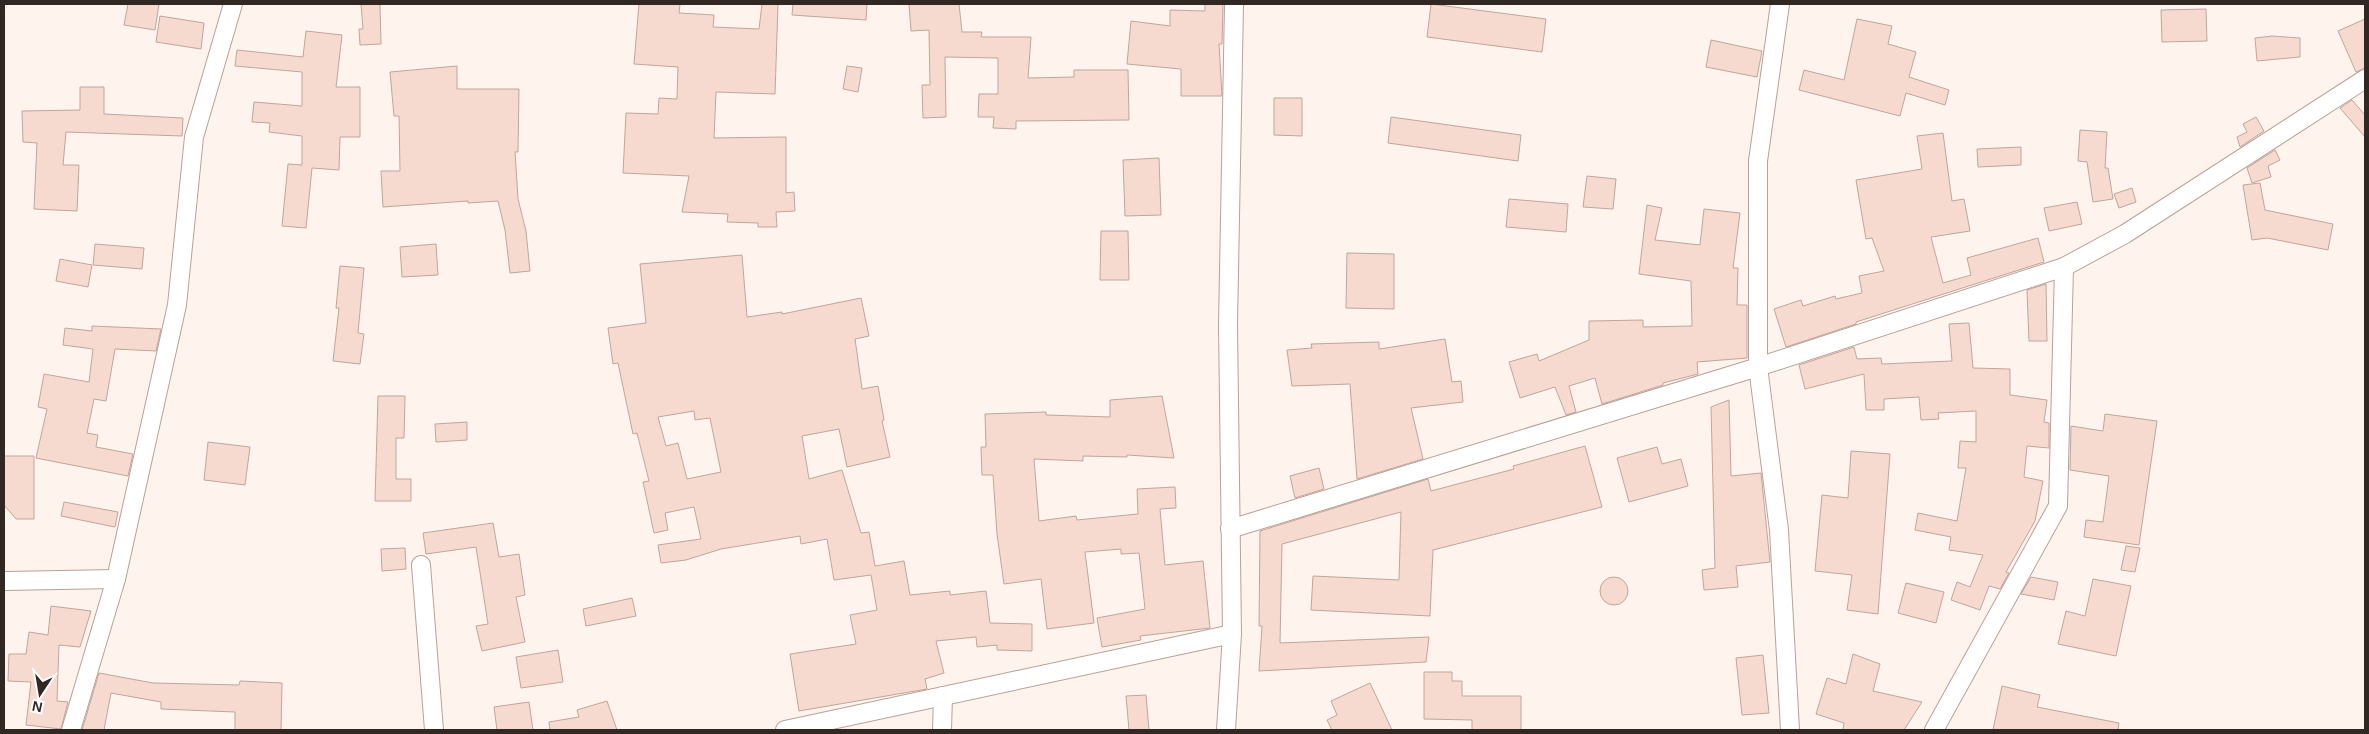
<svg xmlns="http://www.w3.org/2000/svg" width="2369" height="734" font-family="Arial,sans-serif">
	<rect width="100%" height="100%" fill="#fff3ee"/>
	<g fill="#f7dacf" stroke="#c0a59b" fill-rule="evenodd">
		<path d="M128 4H159L155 30 124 25Z"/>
		<path d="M361 4H380L381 44 360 45 359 29H363Z"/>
		<path d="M639 4H680L679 13 714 15 713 27 759 29 762 4H778L775 94 716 92 714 138 786 137V193L794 192 795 211 776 212 777 227H758V223L727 222 728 214 682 212 689 176 623 173 626 113 658 114 659 98 677 99 678 67 634 64Z"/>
		<path d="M793 4H867L866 20 792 15Z"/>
		<path d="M909 4H959L962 32H982L981 37H1031L1028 78 1074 77V70H1128L1129 120 1016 121V129L993 128 994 117H978L979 94H998V58L945 57 946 117 923 118 922 85H930L929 30 911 31Z"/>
		<path d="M1205 4H1223L1222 44H1219L1222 96H1181V69L1127 64 1131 21 1170 26V10L1205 11Z"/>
		<path d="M1431 4 1546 19 1542 52 1427 37Z"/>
		<path d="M2206 9 2207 41 2162 42 2161 10Z"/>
		<path d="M160 16 204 23 201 49 156 42Z"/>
		<path d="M1857 19 1892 26 1888 44 1916 52 1909 77 1949 90 1945 105 1906 93 1900 116 1799 90 1804 70 1844 80Z"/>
		<path d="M2365 19V68L2356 72 2338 31Z"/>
		<path d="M306 31 342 35 336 87H360V137H340L339 170 312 168 306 228 282 226 288 164 302 165V136L269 132 270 123 252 122 254 102 302 106V72L235 66 237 50 303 57Z"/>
		<path d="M2272 36 2300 38V57L2257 61 2255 38Z"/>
		<path d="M1711 40 1762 51 1757 77 1706 67Z"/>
		<path d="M457 66V89H519L518 152H515L518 199 526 231 530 271 510 273 505 230 498 201 468 203V201L383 207 381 171H400L399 116H394L390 72Z"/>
		<path d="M847 66 862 68 858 92 843 89Z"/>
		<path d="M80 87H104V114L183 118 182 136 66 132 63 165H79L77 211 34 209 37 143 23 142 22 111 80 110Z"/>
		<path d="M1274 98H1302V136L1274 135Z"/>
		<path d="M2352 100 2365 115V137L2340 108Z"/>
		<path d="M1391 117 1521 135 1518 161 1388 143Z"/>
		<path d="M2256 117 2264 131 2240 147 2237 137 2247 132 2243 124Z"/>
		<path d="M2080 130 2107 132 2105 168H2108L2113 199 2093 202 2087 162 2078 161Z"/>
		<path d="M1943 133 1952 201 1964 199 1970 231 1931 237 1943 283 1971 275 1967 258 2038 238 2044 262 1856 322V324L1786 347 1774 309 1801 300 1803 306 1835 296 1836 299 1862 293 1859 276 1884 271 1872 238 1866 239 1856 180 1922 169 1917 136Z"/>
		<path d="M2021 147V165L1978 167 1977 149Z"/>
		<path d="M2275 150 2280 160 2268 166 2271 177 2252 183 2247 168Z"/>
		<path d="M1159 158 1161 215 1125 216 1123 160Z"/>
		<path d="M1587 176 1616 179 1613 209 1583 207Z"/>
		<path d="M2260 183 2265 210 2333 224 2328 250 2267 238 2252 240 2243 185Z"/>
		<path d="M2132 188 2136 202 2119 208 2114 194Z"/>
		<path d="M1509 199 1568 204 1566 232 1506 227Z"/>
		<path d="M2077 202 2082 224 2049 231 2044 208Z"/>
		<path d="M1647 205 1662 208 1655 240 1700 245 1704 209 1740 213 1733 268H1738L1737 305H1747V358L1697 362 1698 374 1663 383V385L1602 404 1595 378 1569 386 1576 412 1566 415 1555 387 1520 398 1509 362 1537 354 1539 361 1589 340V321L1643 320V327L1692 326 1691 281 1639 274Z"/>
		<path d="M1101 231H1128L1129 280H1100Z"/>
		<path d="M95 244 144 248 142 269 93 265Z"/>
		<path d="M436 244 438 275 402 277 400 247Z"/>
		<path d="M1347 253 1394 254V309L1346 308Z"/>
		<path d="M742 255 747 317 782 312V314L861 298 869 336 855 339 862 389 878 386 884 420 882 421 890 457 847 467 839 429 802 436 809 479 842 470 861 533 869 532 875 566 904 561 910 595 950 591V595L986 591 990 623 1032 624V651L997 650V645L977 647 976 637 936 641 944 673 925 679 927 689 799 711 790 654 856 644 850 615 877 610 871 575 834 580 827 539 801 544 800 536 721 549 686 560 661 563 658 545 701 539 694 507 665 513 668 530 654 533 643 482 649 481 637 433 633 434 618 363 613 364 608 328 646 323 640 264ZM694 411 695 420 710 418 721 472 687 479 678 443 666 446 658 417Z"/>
		<path d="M60 259 92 265 88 287 56 281Z"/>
		<path d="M340 266 364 268 358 333 364 334 360 364 333 361 339 308H336Z"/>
		<path d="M2046 284 2047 341H2029L2027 290Z"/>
		<path d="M1969 323 1973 368 2010 369V395L2047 400 2044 422 2049 423V448L2027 446 2024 477 2043 481 2035 521 2006 572 2009 573 2000 589 1989 586 1980 610 1951 600 1957 582 1970 587 1983 555 1949 550 1951 537 1915 530 1918 513 1957 521 1966 468H1958L1960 441 1976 442V411L1938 413 1939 419 1921 420 1919 397 1884 399V410H1866L1864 374 1805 389 1799 365 1854 347 1857 359 1881 358 1882 364 1952 361 1949 324Z"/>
		<path d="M92 326 161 329 156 351 115 349 106 401 94 399 87 433 98 435 96 447 133 454 128 476 36 458 47 409 38 407 44 374 89 382 93 349 63 345 65 328 92 331Z"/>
		<path d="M1445 339 1452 382 1461 381 1463 402 1411 408 1423 459 1357 479 1350 384 1292 386 1287 350 1312 348 1311 344 1379 342V349Z"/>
		<path d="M378 396H405L404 438H396V479H411V501H375Z"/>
		<path d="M1162 396 1174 458 1127 455V457L1083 456V461L1034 459 1039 521 1076 516 1077 520 1138 514 1137 489 1175 487 1176 508 1160 509 1165 565 1203 561 1210 628 1140 636 1141 640 1102 647 1097 618 1145 609 1139 553 1121 554V549L1085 552 1094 623 1047 629 1041 579 1004 584 997 534 993 475H982L981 447H986L985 414 1046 412V415L1110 417V400Z"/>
		<path d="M1729 400 1731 476 1761 473 1770 562 1736 566 1738 587 1704 590 1702 570 1715 568 1711 407Z"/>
		<path d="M2105 414 2157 421 2139 545 2084 537 2086 520 2103 522 2109 476 2070 470 2071 426 2103 431Z"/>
		<path d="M467 422V440L436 442 435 424Z"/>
		<path d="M208 442 250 447 245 485 204 480Z"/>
		<path d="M1585 446 1602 507 1433 550 1430 616 1311 610 1313 576 1399 580 1401 512 1282 544 1280 643 1429 637 1426 662 1259 671 1262 626H1259L1260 531 1428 479 1431 491 1514 469 1513 466Z"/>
		<path d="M1657 447 1662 464 1681 459 1688 486 1629 502 1617 458Z"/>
		<path d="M1851 451 1890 454 1878 614 1847 610 1852 575 1815 571 1822 495 1848 498Z"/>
		<path d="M4 456H34V519H16L4 505Z"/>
		<path d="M1319 468 1324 489 1295 498 1290 476Z"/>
		<path d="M64 502 118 512 115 527 61 516Z"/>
		<path d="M493 523 499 557 519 554 525 595 516 597 525 642 482 651 476 626 488 624 476 547 426 554 423 533Z"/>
		<path d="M2126 546 2140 548 2135 572 2121 570Z"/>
		<path d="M405 548 406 569 382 571 381 549Z"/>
		<circle cx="1614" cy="591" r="14"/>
		<path d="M2031 577 2058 582 2054 600 2021 594Z"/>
		<path d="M2093 579 2131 586 2116 656 2058 644 2066 611 2085 616Z"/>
		<path d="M1906 583 1944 592 1936 623 1898 613Z"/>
		<path d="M632 598 636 616 586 626 583 609Z"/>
		<path d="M51 606 91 611 80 647 59 645 57 701 68 702 61 729 26 725 31 682 8 681 9 654H26L29 632 48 635Z"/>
		<path d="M558 650 563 682 521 688 516 657Z"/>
		<path d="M1853 654 1880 664 1873 691 1922 702 1904 730H1843L1844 723 1816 714 1827 678 1846 684Z"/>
		<path d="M1763 655 1769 713 1742 715 1736 658Z"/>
		<path d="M1424 672H1452V681H1462V696H1521V730H1472V720L1424 719Z"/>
		<path d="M99 673 153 683 239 685 240 681 282 683 281 730H235V712L161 709V702L111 693 104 730H82Z"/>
		<path d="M1370 683 1392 730H1332L1327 720 1337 715 1331 701Z"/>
		<path d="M2002 686 2040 695 2037 707 2119 723 2118 730H1993Z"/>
		<path d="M1146 695 1149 730H1129L1126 696Z"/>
		<path d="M607 701 617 730H550L549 722 579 717 577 710Z"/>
		<path d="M529 702 533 730H497L494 707Z"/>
	</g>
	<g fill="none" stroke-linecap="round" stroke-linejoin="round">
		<defs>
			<g id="minor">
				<path d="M1780 4 1758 161V367L1779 530 1790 730"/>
				<path d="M1230 529 1758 367 2064 267 2125 234 2365 79"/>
				<path d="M421 565 434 730"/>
				<path d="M4 581 116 579"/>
				<path d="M71 730 116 579 177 305 194 137 233 4"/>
				<path d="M785 730 1232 634"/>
				<path d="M942 730 943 696"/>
				<path d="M1226 730 1232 634 1228 325 1234 4"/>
				<path d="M1934 730 2058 506 2064 267"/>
			</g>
		</defs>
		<use href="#minor" stroke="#bba095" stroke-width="20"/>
		<use href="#minor" stroke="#fff" stroke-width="18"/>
	</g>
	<rect width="2369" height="734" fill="none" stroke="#312723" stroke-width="10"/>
	<g transform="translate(40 694) rotate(192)" stroke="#ffffff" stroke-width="4" paint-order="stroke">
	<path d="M0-4L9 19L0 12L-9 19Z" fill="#312723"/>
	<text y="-8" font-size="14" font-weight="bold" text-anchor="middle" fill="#312723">N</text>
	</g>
</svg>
